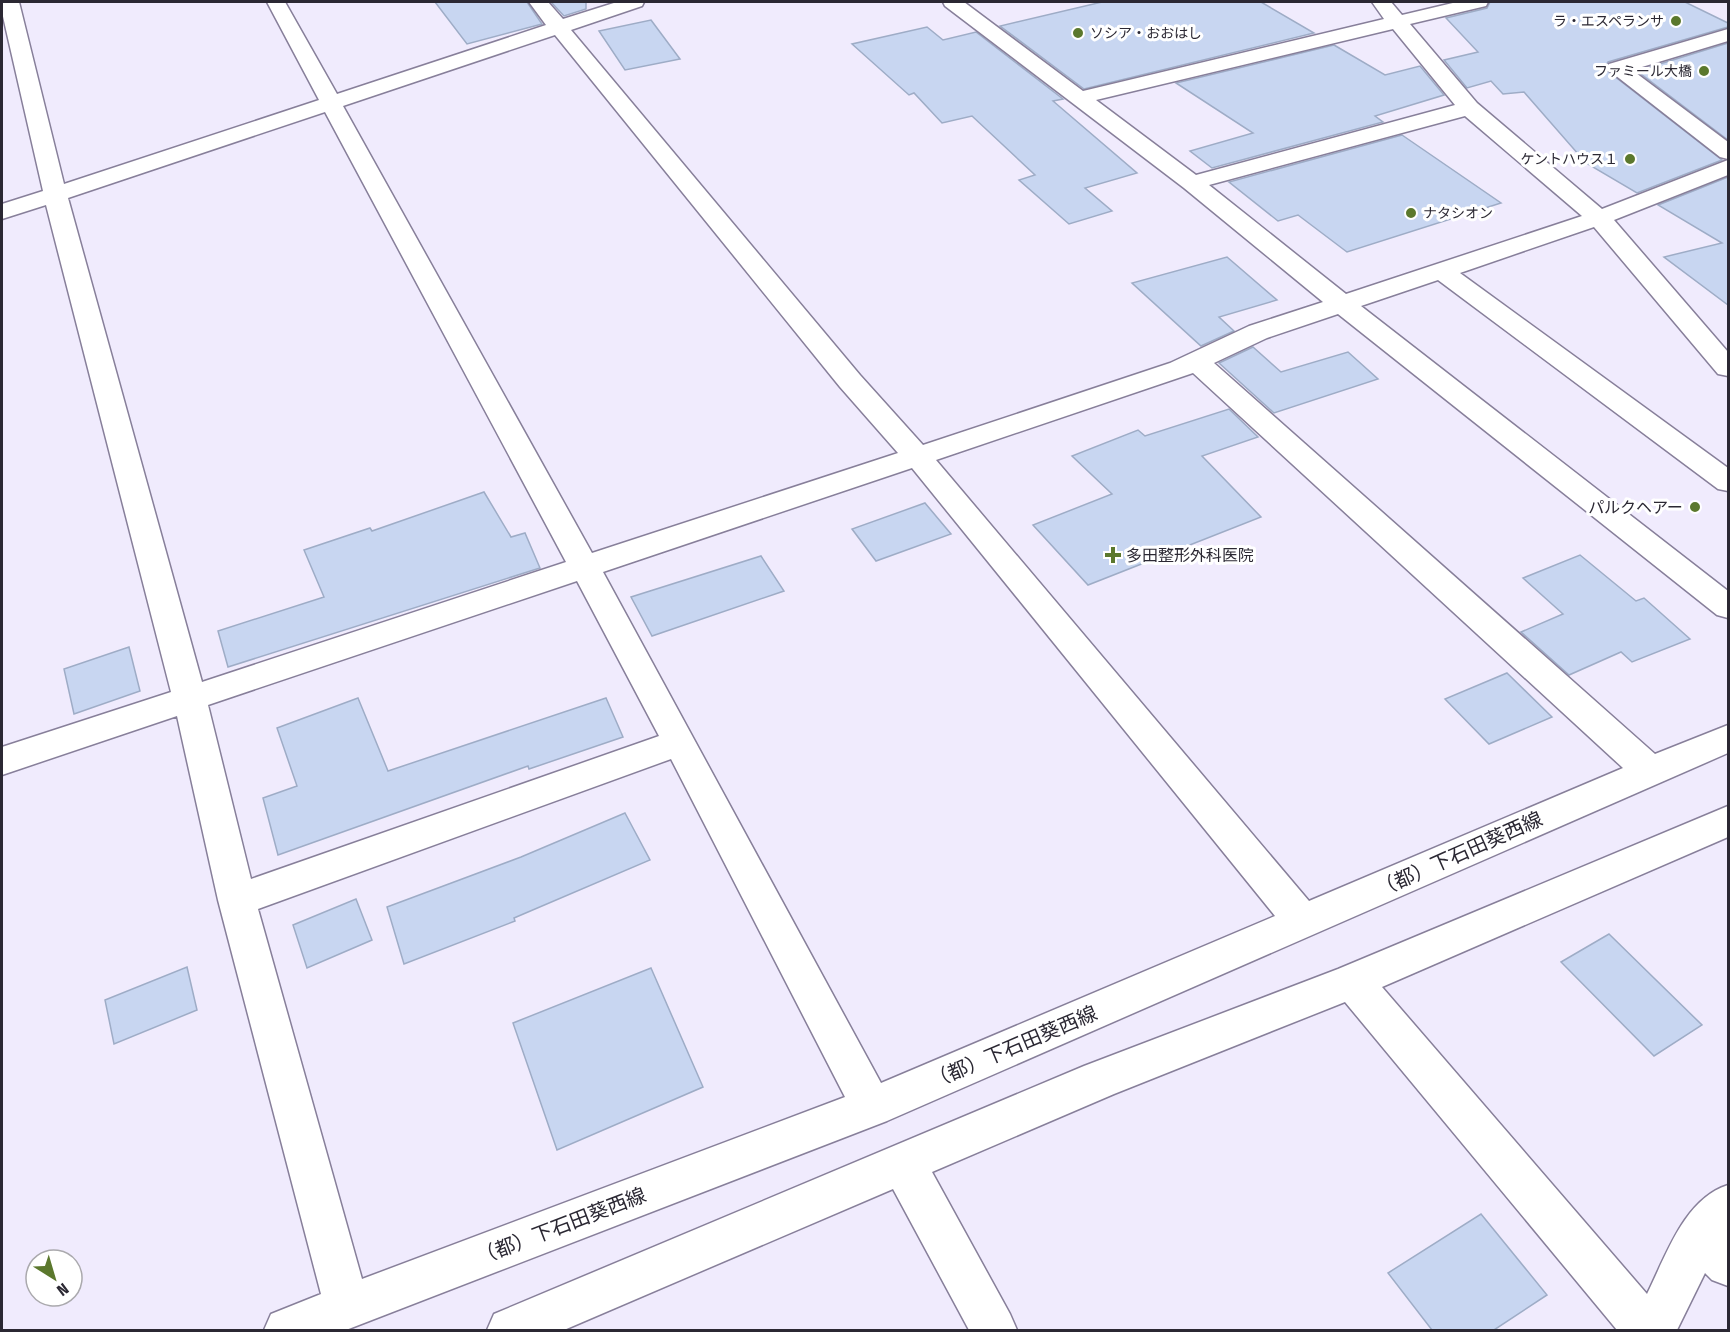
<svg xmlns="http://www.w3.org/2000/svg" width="1730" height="1332" font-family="'Fira Sans Condensed','Noto Sans JP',sans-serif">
	<rect width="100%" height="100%" fill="#f0ebfd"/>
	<g fill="#c8d6f1" stroke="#9eacc6" stroke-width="1.5">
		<path d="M435 2H527L542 24 467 44Z"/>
		<path d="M551 2H586V9L564 16Z"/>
		<path d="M1102 2H1261L1314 33 1084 89 1000 26Z"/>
		<path d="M1490 2H1685L1728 23V27L1608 62 1604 68 1722 160 1637 193 1586 163 1524 92 1503 94 1491 81 1467 88 1444 60 1478 52 1446 18 1487 8Z"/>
		<path d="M651 20 680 59 625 70 599 31Z"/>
		<path d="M927 27 943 40 976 32 1063 99 1053 101 1137 173 1085 188 1112 211 1069 224 1019 180 1035 175 972 116 942 123 914 93 909 95 852 44Z"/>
		<path d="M1728 43V140L1637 71Z"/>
		<path d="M1334 45 1385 75 1420 66 1444 95 1375 116 1383 122 1212 168 1190 151 1253 133 1176 83Z"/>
		<path d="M1402 135 1501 203 1347 252 1298 215 1278 221 1229 182Z"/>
		<path d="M1728 177V305L1664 257 1722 243 1658 205Z"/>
		<path d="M1227 257 1277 300 1219 317 1234 331 1201 346 1132 283Z"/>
		<path d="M1253 347 1281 372 1348 352 1378 379 1274 413 1219 363Z"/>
		<path d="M1229 409 1258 437 1202 456 1261 517 1088 585 1033 525 1112 494 1072 456 1138 430 1145 436Z"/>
		<path d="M484 492 511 537 525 533 540 568 228 667 218 631 324 597 304 550 370 528 372 531Z"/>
		<path d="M925 503 951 534 876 561 852 529Z"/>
		<path d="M1580 555 1636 601 1644 598 1690 639 1632 662 1621 652 1569 675 1521 632 1563 614 1523 578Z"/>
		<path d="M761 556 784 591 652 636 631 597Z"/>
		<path d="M129 647 140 691 74 714 64 669Z"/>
		<path d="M1507 673 1552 717 1489 744 1445 699Z"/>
		<path d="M358 698 388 771 606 698 623 737 529 769 528 766 278 855 263 798 297 786 277 728Z"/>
		<path d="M625 813 650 860 514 918 515 921 404 964 387 907 521 857Z"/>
		<path d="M356 899 372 940 307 968 293 925Z"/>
		<path d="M1609 934 1702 1025 1654 1056 1561 962Z"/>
		<path d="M187 967 197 1010 114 1044 105 1000Z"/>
		<path d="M651 968 703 1087 557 1150 513 1023Z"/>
		<path d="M1481 1214 1547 1295 1494 1330H1432L1388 1273Z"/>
	</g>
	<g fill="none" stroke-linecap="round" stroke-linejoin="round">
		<defs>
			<g id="minor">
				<path d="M2 2H19L64 184 319 100 267 2H285L337 94 546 25 529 2H548L563 19 617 2H644L642 6 571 30 860 375 923 445 1170 363 1249 326 1323 302 1184 188 945 6 943 2H964L1083 91 1384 19 1372 2H1391L1402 15 1457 2H1488L1486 6 1410 24 1477 103 1602 209 1728 160V175L1614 220 1728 352V376L1718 374 1594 227 1460 273 1728 468V491L1718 489 1438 280 1361 306 1728 591V618L1717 615 1338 314 1267 338 1214 363 1655 754 1728 725V753L887 1121 346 1330H264L271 1314 321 1294 218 900 177 716 2 775V747L171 692 46 205 2 219V204L43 191 2 12ZM1393 29 1455 105 1196 175 1096 100ZM555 35 840 387 898 453 592 553 343 106ZM325 112 566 562 202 682 68 198ZM1465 116 1582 216 1346 294 1209 185ZM1193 373 1623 768 1309 901 936 460ZM912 468 1275 916 881 1083 603 572ZM577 581 659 736 251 879 208 705ZM671 759 845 1097 362 1279 258 909Z"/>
				<path d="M1728 29V41L1632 70 1728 142V159L1720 157 1606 68 1609 64Z"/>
				<path d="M1728 806V837L1382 987 1647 1294C1666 1256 1684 1199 1728 1185V1286L1712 1280 1705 1273 1677 1330H1617L1345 1002 1114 1094 932 1172 1010 1314 1017 1330H969L893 1189 564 1330H487L494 1314 1084 1066 1338 969Z"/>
			</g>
		</defs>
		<use href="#minor" stroke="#877f9a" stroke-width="3"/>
		<use href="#minor" fill="#fff" fill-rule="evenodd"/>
	</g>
	<g fill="#5b782d" stroke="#fff" stroke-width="2">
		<circle cx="1676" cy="21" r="6"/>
		<circle cx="1078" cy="33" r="6"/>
		<circle cx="1704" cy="71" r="6"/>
		<circle cx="1630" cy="159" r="6"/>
		<circle cx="1411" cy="213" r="6"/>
		<circle cx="1695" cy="507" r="6"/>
		<path d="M1110 546h6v6h6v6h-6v6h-6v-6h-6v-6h6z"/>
	</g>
	<g text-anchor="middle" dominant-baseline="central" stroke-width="6" stroke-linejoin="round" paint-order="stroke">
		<g font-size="14" fill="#2b2833" stroke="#fff" text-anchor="end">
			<text x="1664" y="21">ラ・エスペランサ</text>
			<text x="1090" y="33" text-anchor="start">ソシア・おおはし</text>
			<text x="1692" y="71">ファミール大橋</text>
			<text x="1618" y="159">ケントハウス１</text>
			<text x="1423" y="213" text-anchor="start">ナタシオン</text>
		</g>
		<g font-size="16" fill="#2b2833" stroke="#fff" text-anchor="end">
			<text x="1683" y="507">パルクヘアー</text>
			<text x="1126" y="555" text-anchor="start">多田整形外科医院</text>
		</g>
		<g font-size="20" fill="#2b2833" stroke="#fff">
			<text transform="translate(1459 854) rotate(-24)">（都）下石田葵西線</text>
			<text transform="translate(1013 1047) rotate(-23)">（都）下石田葵西線</text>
			<text transform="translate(561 1226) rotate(-21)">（都）下石田葵西線</text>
		</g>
	</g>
	<rect width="1730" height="1332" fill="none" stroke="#2b2833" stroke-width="6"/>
	<g transform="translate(54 1278) rotate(143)"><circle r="28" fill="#ffffff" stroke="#aaa9ad" stroke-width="1.5"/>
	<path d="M0-4.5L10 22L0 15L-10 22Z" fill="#5b782d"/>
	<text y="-9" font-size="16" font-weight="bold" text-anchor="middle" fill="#2b2833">N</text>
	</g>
</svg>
